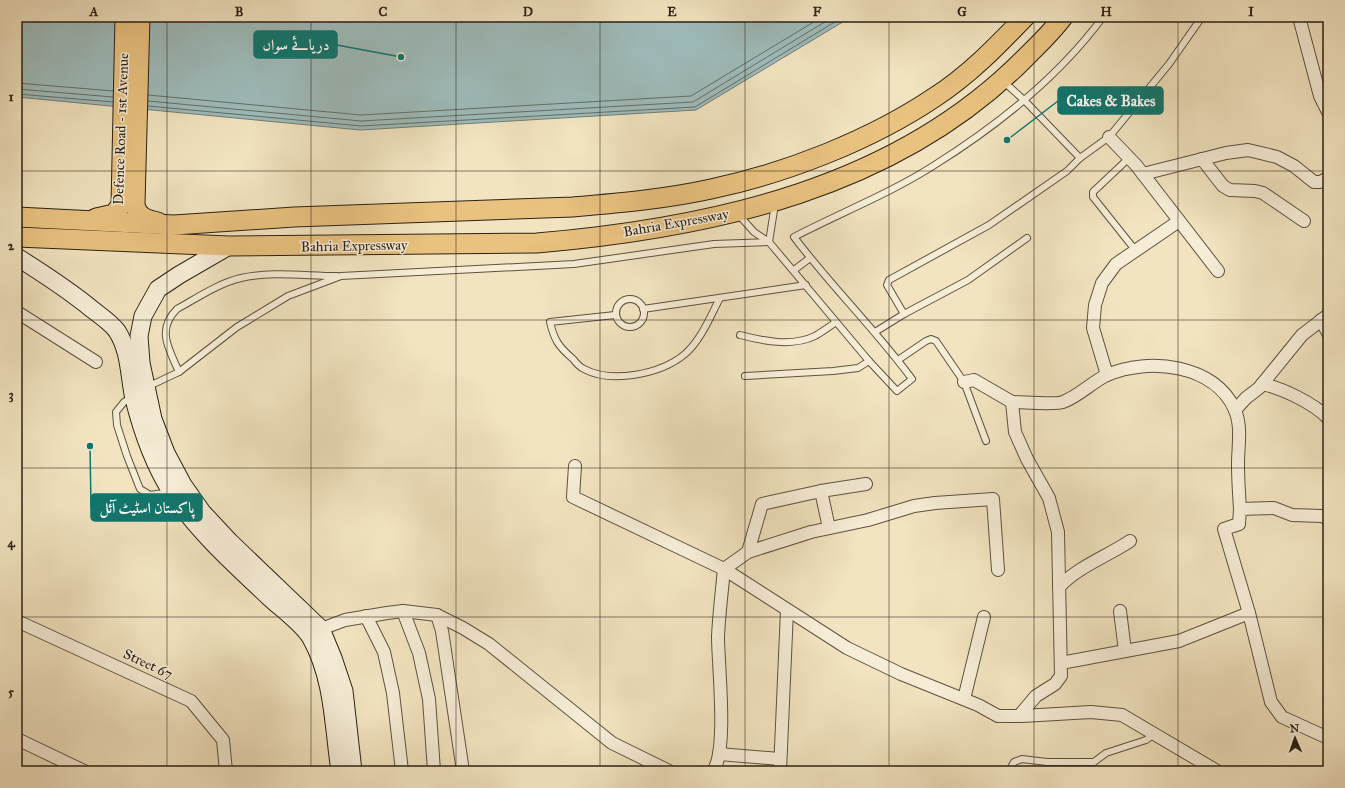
<svg xmlns="http://www.w3.org/2000/svg" width="1345" height="788" font-family="'IM FELL Great Primer',Amiri,serif">
	<rect width="100%" height="100%" fill="#f2e4c1"/>
	<filter id="stains"><feTurbulence type="fractalNoise" baseFrequency=".005" numOctaves="4"/><feColorMatrix values="0 0 0 0 .2 0 0 0 0 .09 0 0 0 0 .02 0 0 0 .5 -.17"/></filter>
	<radialGradient id="worn" r=".72"><stop offset=".6" stop-color="#630" stop-opacity="0"/><stop offset="1" stop-color="#630" stop-opacity=".3"/></radialGradient>
	<path fill="#9ebcbc" stroke="#707e78" d="M17 17H851L696 110 360 130 17 97Z"/>
	<g fill="none" stroke-linecap="round" stroke-linejoin="round">
		<g stroke="#646e68" stroke-width="1">
			<path d="M17 83 113 91"/>
			<path d="M17 89 113 97"/>
			<path d="M17 94 113 102"/>
			<path d="M148 95 361 115 691 96 822 17"/>
			<path d="M148 101 361 121 693 102 833 17"/>
			<path d="M148 106 361 126 695 107 843 17"/>
		</g>
		<defs>
			<g id="service">
				<path d="M1003 81 1025 101 1080 158"/>
				<path d="M1129 158 1093 192V197L1136 251"/>
				<path d="M775 204 769 242 869 361 897 391 912 379C875 329 831 286 794 237 840 213 889 194 933 166 997 126 1058 78 1103 17"/>
				<path d="M738 214 754 232 769 242"/>
				<path d="M794 270 810 258"/>
				<circle cx="630" cy="313" r="14"/>
				<path d="M643 309 806 285"/>
				<path d="M904 314 887 285 889 280 989 225 1067 171 1080 158 1109 137 1169 64 1202 17"/>
				<path d="M615 315 550 322C554 340 559 347 573 359 576 363 580 367 584 369 612 384 661 374 685 354 701 340 710 317 720 298"/>
				<path d="M875 332 904 314 968 280 1027 238"/>
				<path d="M740 335C763 341 792 347 815 336 822 332 829 327 836 322"/>
				<path d="M898 360 926 341 931 339 936 341 964 382 986 441"/>
				<path d="M179 372C169 349 156 330 177 309 197 298 219 283 241 278 271 271 306 276 337 276"/>
				<path d="M745 376 833 371 858 368 869 361"/>
				<path d="M147 387 179 372 237 327 288 296 341 276 574 264 714 244 769 242"/>
				<path d="M131 398 124 402 116 412 117 425 127 456 140 489 150 495 170 492"/>
				<path d="M1009 771 1014 762 1022 759 1047 762H1094L1106 753 1146 740 1155 734"/>
			</g>
			<g id="minor">
				<path d="M1299 17 1320 96 1328 112"/>
				<path d="M1109 137 1136 165 1218 271"/>
				<path d="M1202 159 1223 186 1230 190 1255 191 1263 193 1304 221"/>
				<path d="M1143 174 1226 153 1248 150 1277 157 1294 166 1314 182H1320L1328 178"/>
				<path d="M17 312 96 362"/>
				<path d="M1321 320 1328 333"/>
				<path d="M1107 375 1093 328 1095 305 1102 283 1116 264 1179 221"/>
				<path d="M964 382 974 380 1012 402 1015 432 1027 459 1049 498 1058 532 1061 676 1055 684 1036 696 1019 716"/>
				<path d="M1262 384C1282 388 1313 403 1328 418"/>
				<path d="M1012 402C1023 402 1055 405 1063 402 1079 396 1092 382 1107 375 1148 357 1215 364 1235 410 1242 427 1238 446 1238 464 1238 479 1239 494 1240 509"/>
				<path d="M1235 410 1246 398 1259 388 1302 335 1328 315"/>
				<path d="M575 466 573 497 724 569 847 648 901 674 978 705 998 716H1022L1091 712 1122 715 1217 771"/>
				<path d="M821 491 829 528"/>
				<path d="M1328 519 1322 516 1292 515 1274 508 1240 509 1239 524 1224 529 1249 613 1271 702 1282 717 1328 738"/>
				<path d="M748 552 762 504 821 491 866 484"/>
				<path d="M1059 587C1079 566 1106 557 1130 541"/>
				<path d="M403 611 419 653 429 699 434 771"/>
				<path d="M1120 611 1125 651"/>
				<path d="M437 615 442 631 463 771"/>
				<path d="M366 616 384 652 393 693 402 771"/>
				<path d="M17 621 191 701 223 740 226 771"/>
				<path d="M321 629 345 620 387 613 403 611 437 615 463 628 489 644 612 743 669 771"/>
				<path d="M1061 663 1179 641 1249 613"/>
				<path d="M964 699 984 617"/>
				<path d="M17 739 84 771"/>
				<path d="M719 754 780 759"/>
				<path d="M713 771C728 751 718 664 718 637 719 614 722 591 724 569L748 552 811 532 868 520 914 506 935 503 993 499 998 570"/>
				<path d="M780 771 787 610"/>
			</g>
			<g id="secondary">
				<path d="M229 246 179 275 158 289 143 316 139 336 141 363 153 419 166 453 183 485 202 512 230 542 321 629 333 658 344 691 353 771"/>
				<path d="M17 257C44 274 69 290 93 310 101 316 111 323 117 331 130 351 129 376 134 399 142 431 154 465 172 493 199 533 235 565 270 598 282 609 303 624 311 638 334 680 333 725 340 771"/>
			</g>
			<g id="primary">
				<path d="M140 17 135 204C137 217 147 220 158 222"/>
				<path d="M17 217 174 225 294 217 573 207C619 203 666 199 711 189 787 173 871 140 935 97 969 75 997 46 1025 17"/>
				<path d="M96 218 114 214 121 205 125 17"/>
				<path d="M17 237 229 246 537 243C713 228 896 188 1024 59 1038 45 1052 32 1063 17"/>
			</g>
		</defs>
		<use href="#service" stroke="#5d523e" stroke-width="8"/>
		<use href="#minor" stroke="#5d523e" stroke-width="14"/>
		<use href="#secondary" stroke="#2b2113" stroke-width="19"/>
		<use href="#primary" stroke="#2b2113" stroke-width="21"/>
		<use href="#service" stroke="#f7edd7" stroke-width="6"/>
		<use href="#minor" stroke="#f7edd7" stroke-width="12"/>
		<use href="#secondary" stroke="#f7edd7" stroke-width="17"/>
		<use href="#primary" stroke="#e9c280" stroke-width="19"/>
	</g>
	<path fill="none" stroke="#2b2113" stroke-width="1" stroke-opacity="0.55" d="M167 17V771M311 17V771M456 17V771M600 17V771M745 17V771M889 17V771M1034 17V771M1178 17V771M17 171H1328M17 320H1328M17 468H1328M17 617H1328"/>
	<g text-anchor="middle" dominant-baseline="central" stroke-width="3" stroke-linejoin="round" paint-order="stroke">
		<g font-size="14" fill="#2b2113" stroke="#f7edd7">
			<text transform="translate(121 129) rotate(-88)">Defence Road - 1st Avenue</text>
			<text transform="translate(676 223) rotate(-10)">Bahria Expressway</text>
			<text transform="translate(354 246) rotate(-1)">Bahria Expressway</text>
			<text transform="translate(148 664) rotate(25)">Street 67</text>
		</g>
	</g>
	<path fill="none" stroke="#0f766e" stroke-width="1.5" d="M401 57L337 45M1007 140L1058 101M90 446L91 508"/>
	<g fill="#0f766e" stroke="#f7edd7" stroke-width="1.5">
		<circle cx="401" cy="57" r="4"/>
		<circle cx="1007" cy="140" r="4"/>
		<circle cx="90" cy="446" r="4"/>
	</g>
	<g fill="#0f766e" stroke="#0f766e" stroke-width="1.5">
		<rect x="254" y="31" width="83" height="27" rx="4"/>
		<rect x="1058" y="87" width="105" height="27" rx="4"/>
		<rect x="91" y="494" width="111" height="27" rx="4"/>
	</g>
	<g font-size="15" text-anchor="middle" font-weight="bold" fill="#fff">
		<text x="296" y="50">دریائے سواں</text>
		<text x="1111" y="106">Cakes &amp; Bakes</text>
		<text x="147" y="513">پاکستان اسٹیٹ آئل</text>
	</g>
	<rect width="1345" height="788" fill="none" stroke="#f2e4c1" stroke-width="44"/>
	<g transform="translate(1295 738) rotate(358)" stroke="#f7edd7" stroke-width="3" paint-order="stroke">
	<path d="M0-3L7 15L0 10L-7 15Z" fill="#2b2113"/>
	<text y="-6" font-size="11" font-weight="bold" text-anchor="middle" fill="#2b2113">N</text>
	</g>
	<rect x="22" y="22" width="1301" height="744" fill="none" stroke="#2b2113" stroke-width="1.5"/>
	<g font-size="13" text-anchor="middle" font-weight="bold" fill="#2b2113">
		<text x="94" y="16">A</text>
		<text x="239" y="16">B</text>
		<text x="383" y="16">C</text>
		<text x="528" y="16">D</text>
		<text x="672" y="16">E</text>
		<text x="817" y="16">F</text>
		<text x="962" y="16">G</text>
		<text x="1106" y="16">H</text>
		<text x="1251" y="16">I</text>
		<text x="11" y="101">1</text>
		<text x="11" y="250">2</text>
		<text x="11" y="399">3</text>
		<text x="11" y="547">4</text>
		<text x="11" y="696">5</text>
	</g>
	<rect width="100%" height="100%" filter="url(#stains)"/>
	<rect width="100%" height="100%" fill="url(#worn)"/>
</svg>
